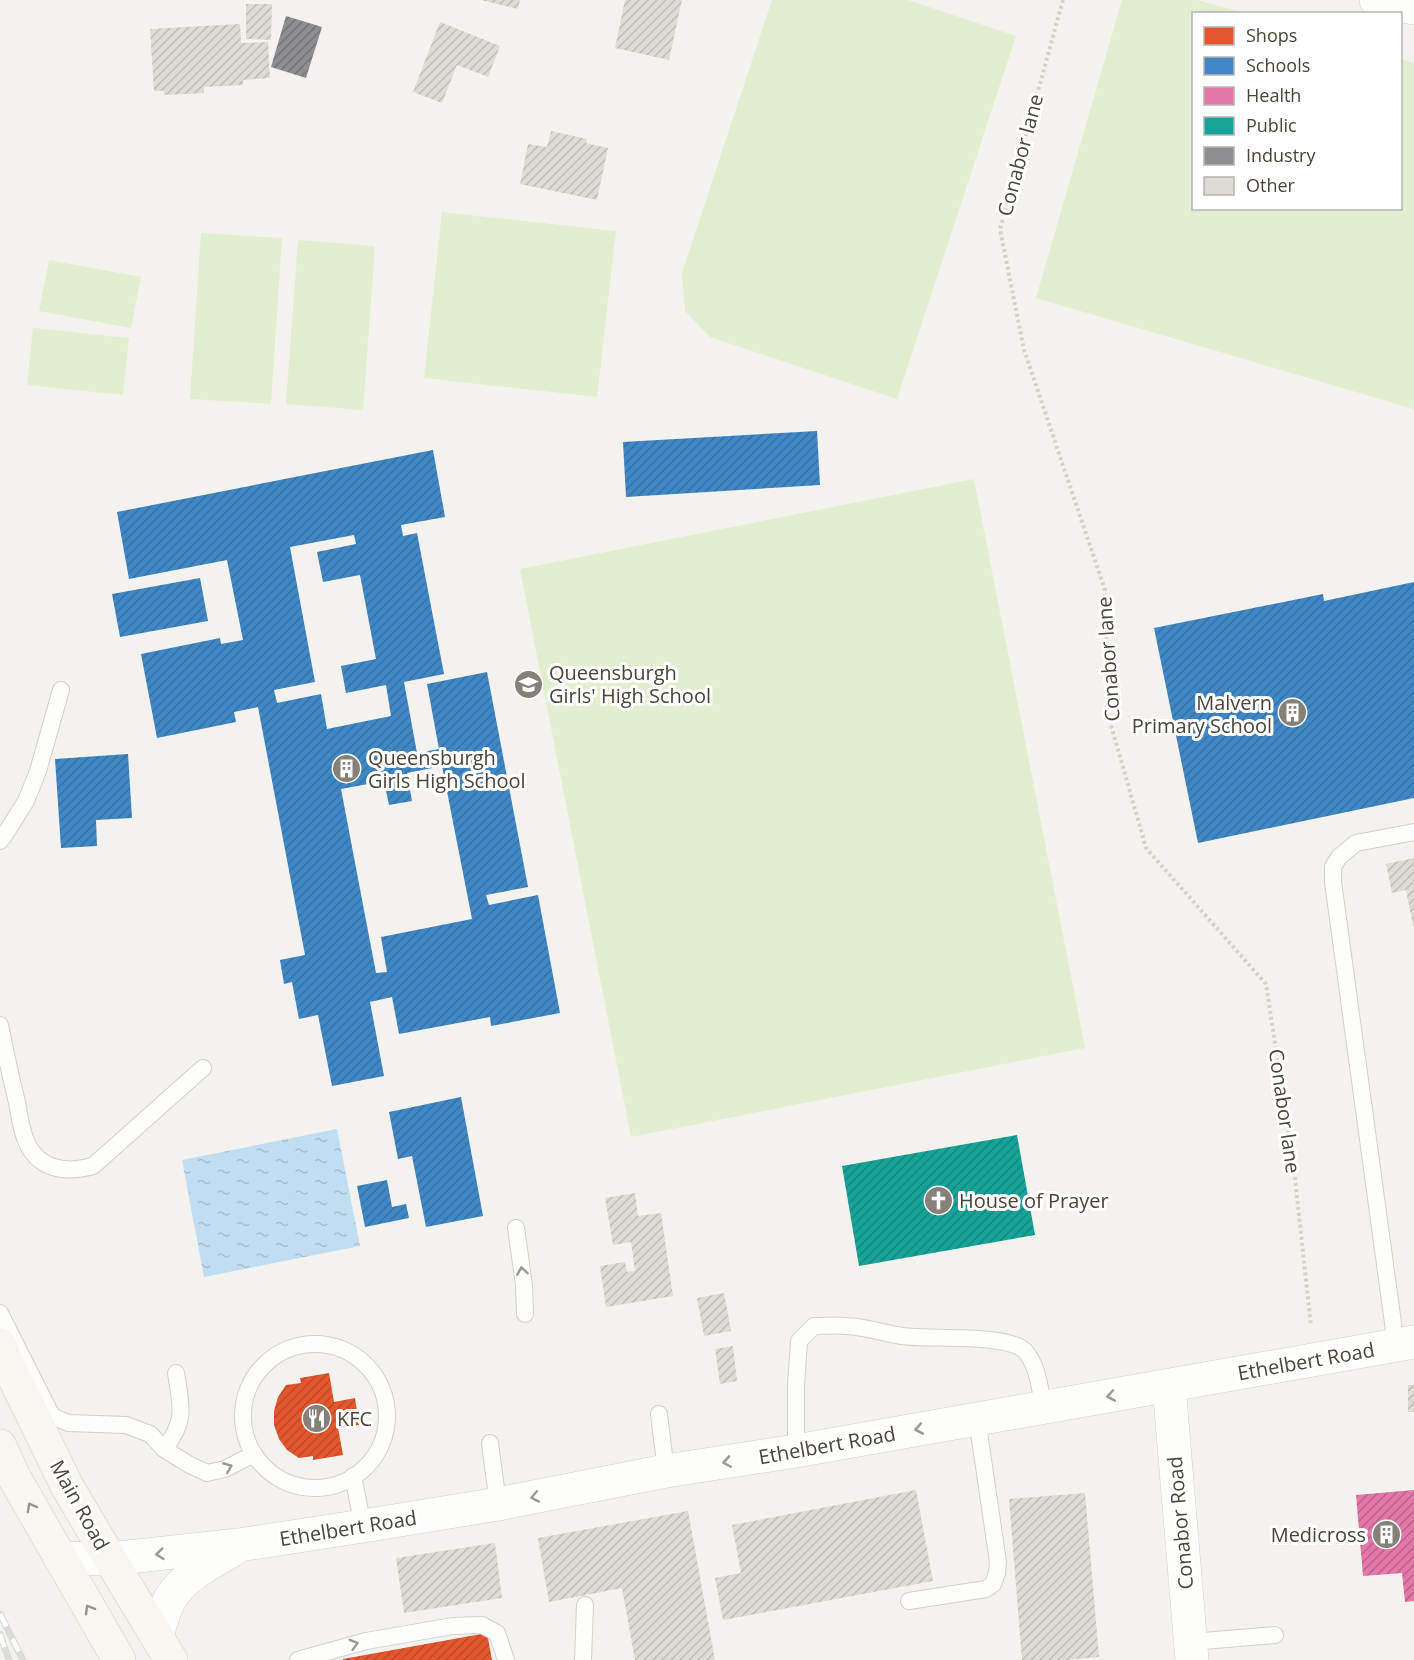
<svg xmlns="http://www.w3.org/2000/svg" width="1414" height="1660" font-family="'Open Sans',sans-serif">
	<defs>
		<pattern id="water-ripples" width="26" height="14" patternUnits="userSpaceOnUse" patternTransform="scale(1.5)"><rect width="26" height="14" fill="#c0ddf1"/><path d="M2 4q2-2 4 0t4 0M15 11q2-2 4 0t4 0" fill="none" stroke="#a6bfcf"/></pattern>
		<pattern id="shops-hatch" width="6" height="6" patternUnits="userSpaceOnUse" patternTransform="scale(1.5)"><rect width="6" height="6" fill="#e4572e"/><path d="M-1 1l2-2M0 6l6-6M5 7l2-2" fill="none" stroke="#bb4a28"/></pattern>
		<pattern id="schools-hatch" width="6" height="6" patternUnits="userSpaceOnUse" patternTransform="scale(1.5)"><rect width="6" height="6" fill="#3f88c5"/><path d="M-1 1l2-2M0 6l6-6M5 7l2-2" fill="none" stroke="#3771a1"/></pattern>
		<pattern id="health-hatch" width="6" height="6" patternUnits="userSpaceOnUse" patternTransform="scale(1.5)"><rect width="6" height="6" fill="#e377a8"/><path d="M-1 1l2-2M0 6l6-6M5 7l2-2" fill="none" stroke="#ba638a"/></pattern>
		<pattern id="public-hatch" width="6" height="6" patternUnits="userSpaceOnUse" patternTransform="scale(1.5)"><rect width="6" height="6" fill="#17a398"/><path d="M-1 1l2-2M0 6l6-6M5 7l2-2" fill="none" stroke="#17867d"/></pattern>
		<pattern id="industry-hatch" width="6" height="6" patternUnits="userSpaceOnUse" patternTransform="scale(1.5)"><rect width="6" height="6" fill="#8d8d92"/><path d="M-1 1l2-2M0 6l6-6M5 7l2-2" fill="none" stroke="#757578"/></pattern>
		<pattern id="building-hatch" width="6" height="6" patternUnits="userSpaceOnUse" patternTransform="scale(1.5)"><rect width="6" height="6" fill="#dedbd6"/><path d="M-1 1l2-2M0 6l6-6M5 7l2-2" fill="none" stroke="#c0bdb8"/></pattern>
	</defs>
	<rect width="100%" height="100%" fill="#f4f2ee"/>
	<g fill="#e1eecf">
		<path d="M772 0H908L1016 36 897 399 710 337 685 311 682 273Z"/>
		<path d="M1122 0H1197L1244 13 1194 14V208H1400L1401 59 1414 63V409L1036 298Z"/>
		<path d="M442 212 616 231 597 397 424 378Z"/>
		<path d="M201 233 282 238 271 404 190 399Z"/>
		<path d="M298 240 375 246 363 410 286 404Z"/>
		<path d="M49 260 141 277 131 328 39 311Z"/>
		<path d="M33 328 129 338 123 395 27 385Z"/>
		<path d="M974 479 1085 1048 631 1137 520 569Z"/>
	</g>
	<path fill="url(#water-ripples)" d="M337 1129 360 1246 204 1277 182 1160Z"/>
	<g fill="url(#shops-hatch)">
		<path d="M329 1373 334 1402 355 1398 359 1425 338 1428 343 1455 313 1460V1456L299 1458 287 1450 279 1439 274 1425V1411L278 1397 286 1385 301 1383 300 1378Z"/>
		<path d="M487 1633 492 1660H343V1659Z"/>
	</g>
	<g fill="url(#schools-hatch)" fill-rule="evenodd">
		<path d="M817 431 820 485 626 497 623 442Z"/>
		<path d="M433 450 445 517 401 525 403 536 417 533 444 674 404 682 417 753 439 749 427 684 487 672 528 887 486 895 489 905 538 895 560 1013 491 1026 490 1017 399 1034 392 997 370 1002 384 1076 332 1086 318 1015 299 1019 292 982 284 984 280 960 305 955 258 707 234 712 236 722 157 738 141 654 220 638 221 644 243 640 227 560 129 579 117 512ZM354 535 356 544 317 552 323 582 360 575 376 659 341 666 346 693 386 685 391 716 327 729 321 694 277 703 274 690 315 682 290 547ZM442 766 472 919 381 937 387 972 376 973 341 789 384 781 389 805 412 801 407 773Z"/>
		<path d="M200 578 208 621 120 637 112 594Z"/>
		<path d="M1414 582V798L1198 843 1154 628 1323 594 1324 601Z"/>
		<path d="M128 754 132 818 96 820 97 846 61 848 55 759Z"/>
		<path d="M461 1097 483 1216 426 1227 412 1156 398 1159 389 1112Z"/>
		<path d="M387 1180 392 1207 406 1204 409 1218 365 1227 357 1186Z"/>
	</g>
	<path fill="url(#health-hatch)" d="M1414 1490V1601L1405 1602 1402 1573 1363 1576 1356 1495Z"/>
	<path fill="url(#public-hatch)" d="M1017 1135 1035 1235 859 1266 842 1166Z"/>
	<path fill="url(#industry-hatch)" d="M286 16 322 27 306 78 271 67Z"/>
	<g fill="url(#building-hatch)">
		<path d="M481 0H520L518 9Z"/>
		<path d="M625 0H682L669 60 615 48Z"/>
		<path d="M246 4H272L271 40 246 39Z"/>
		<path d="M440 22 500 46 488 77 457 65 442 103 413 92Z"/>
		<path d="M240 24 241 43 268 42 270 78 243 80V85L204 87V93L164 95V91H154L150 29Z"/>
		<path d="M551 131 587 139 586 143 608 148 597 200 520 184 528 144 547 147Z"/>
		<path d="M1414 858V926H1413L1406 890 1392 893 1386 864Z"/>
		<path d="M635 1193 638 1216 661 1213 673 1296 606 1307 600 1266 625 1262 627 1272 635 1271 631 1242 613 1245 605 1198Z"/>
		<path d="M724 1293 731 1331 704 1336 697 1298Z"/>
		<path d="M733 1346 737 1381 720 1384 715 1349Z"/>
		<rect x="1408" y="1385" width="6" height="27"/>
		<path d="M916 1490 933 1581 723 1620 715 1578 741 1573 732 1525Z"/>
		<path d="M1085 1493 1099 1657 1066 1660H1022L1009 1499Z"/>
		<path d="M688 1511 715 1660H635L622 1588 549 1602 538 1538Z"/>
		<path d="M495 1543 502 1598 404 1613 396 1558Z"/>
	</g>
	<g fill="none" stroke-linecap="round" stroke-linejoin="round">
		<defs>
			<g id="lane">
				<path d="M0 841 4 836 26 801 38 771 61 690"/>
				<path d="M0 1025C5 1050 10 1074 16 1098 19 1111 20 1125 25 1138 36 1169 64 1174 93 1166L203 1068"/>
				<path d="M516 1228 524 1285 525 1314"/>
				<path d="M0 1313 52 1416 68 1423 126 1425 150 1434 164 1449 188 1464 207 1473 225 1469 254 1454"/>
				<circle cx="315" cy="1416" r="72"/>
				<path d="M1396 1345 1333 882V867L1339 857 1356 843 1414 832"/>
				<path d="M659 1414 666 1471"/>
				<path d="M490 1443 498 1504"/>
				<path d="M164 1449C187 1421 181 1406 176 1373"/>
				<path d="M796 1451V1385L799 1341 814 1326C825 1326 836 1325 847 1326 866 1327 883 1333 902 1336 929 1340 1007 1333 1025 1351 1038 1365 1040 1391 1044 1408"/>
				<path d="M353 1476 363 1526"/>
				<path d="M909 1601 986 1589 993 1584 997 1573 998 1562 977 1419"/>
				<path d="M1191 1642 1275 1635"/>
				<path d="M298 1660 366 1641 453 1626 482 1625 497 1633 506 1660"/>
				<path d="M583 1660 585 1605"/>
			</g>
			<g id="street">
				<path d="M1376 0 1414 8"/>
				<path d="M1169 1386 1192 1660"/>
				<path d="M60 1558 110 1559 239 1545 363 1526 498 1504 666 1471 796 1451 1414 1342"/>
				<path d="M157 1635C161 1623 164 1610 170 1599 184 1576 210 1563 233 1550"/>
			</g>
			<g id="secondary">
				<path d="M0 1345 5 1359 67 1486 110 1559 171 1660"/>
				<path d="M0 1446 14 1477 119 1660"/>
			</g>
		</defs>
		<use href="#lane" stroke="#d2d0cb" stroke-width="18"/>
		<use href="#street" stroke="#d2d0cb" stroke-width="34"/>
		<use href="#secondary" stroke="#d3cfc5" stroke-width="34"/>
		<path stroke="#d3d2cc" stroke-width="4" stroke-dasharray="3 3" stroke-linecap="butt" d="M1063 0 1000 229 1024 350 1105 590 1109 718 1146 848 1266 984 1294 1169 1311 1326"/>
		<use href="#lane" stroke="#fdfdfc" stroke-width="16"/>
		<use href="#street" stroke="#fdfdfc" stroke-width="33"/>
		<use href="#secondary" stroke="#f7f6f1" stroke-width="33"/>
		<defs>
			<g id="rail">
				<path d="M0 1614 23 1660"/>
				<path d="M0 1634 9 1660"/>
			</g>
		</defs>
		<use href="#rail" stroke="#dbdbda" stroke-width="7"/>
		<use href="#rail" stroke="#fff" stroke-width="4.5" stroke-dasharray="14" stroke-linecap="butt"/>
	</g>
	<defs><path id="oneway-chevron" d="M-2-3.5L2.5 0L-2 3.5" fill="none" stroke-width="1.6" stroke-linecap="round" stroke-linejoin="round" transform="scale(1.5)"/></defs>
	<g stroke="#9b9791">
		<use href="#oneway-chevron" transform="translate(522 1271) rotate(-98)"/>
		<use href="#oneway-chevron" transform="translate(1111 1396) rotate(170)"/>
		<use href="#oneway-chevron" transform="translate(919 1429) rotate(170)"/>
		<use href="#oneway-chevron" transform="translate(727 1462) rotate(171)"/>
		<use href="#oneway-chevron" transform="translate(228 1467) rotate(-22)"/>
		<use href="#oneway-chevron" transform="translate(535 1497) rotate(169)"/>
		<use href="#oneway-chevron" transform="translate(160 1554) rotate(174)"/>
		<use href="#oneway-chevron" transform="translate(354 1644) rotate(-16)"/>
	</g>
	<g stroke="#98948c">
		<use href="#oneway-chevron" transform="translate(31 1507) rotate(-119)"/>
		<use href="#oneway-chevron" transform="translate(89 1609) rotate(-120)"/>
	</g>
	<defs>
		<symbol id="school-disc" viewBox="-11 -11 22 22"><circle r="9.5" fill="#868178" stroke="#fff"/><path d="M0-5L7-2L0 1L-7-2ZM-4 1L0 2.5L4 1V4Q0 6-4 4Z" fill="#fff"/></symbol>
		<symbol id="building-disc" viewBox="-11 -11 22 22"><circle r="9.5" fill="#868178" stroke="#fff"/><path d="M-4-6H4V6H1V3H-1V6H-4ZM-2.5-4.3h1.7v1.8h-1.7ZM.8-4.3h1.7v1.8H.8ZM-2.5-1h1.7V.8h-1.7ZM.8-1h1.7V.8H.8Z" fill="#fff"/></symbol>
		<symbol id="church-disc" viewBox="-11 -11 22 22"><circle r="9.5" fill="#868178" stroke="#fff"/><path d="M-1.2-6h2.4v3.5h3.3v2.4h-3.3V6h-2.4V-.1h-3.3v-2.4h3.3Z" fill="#fff"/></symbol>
		<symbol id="restaurant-disc" viewBox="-11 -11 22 22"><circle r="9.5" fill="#868178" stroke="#fff"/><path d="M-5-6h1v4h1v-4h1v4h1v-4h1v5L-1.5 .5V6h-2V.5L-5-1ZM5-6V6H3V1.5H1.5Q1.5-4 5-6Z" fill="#fff"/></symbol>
	</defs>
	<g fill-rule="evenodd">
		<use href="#school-disc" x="512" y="668" width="33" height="33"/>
		<use href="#building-disc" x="1276" y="696" width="33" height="33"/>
		<use href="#building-disc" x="330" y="752" width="33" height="33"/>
		<use href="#church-disc" x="922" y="1184" width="33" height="33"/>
		<use href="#restaurant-disc" x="300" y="1402" width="33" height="33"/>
		<use href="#building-disc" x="1370" y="1518" width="33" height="33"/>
	</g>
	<g text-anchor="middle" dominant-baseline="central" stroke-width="6" stroke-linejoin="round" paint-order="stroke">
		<g font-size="20" fill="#4b4439" stroke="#fff">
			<text transform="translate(1020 155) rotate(-75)">Conabor lane</text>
			<text transform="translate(1108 659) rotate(-94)">Conabor lane</text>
			<text transform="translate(1285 1111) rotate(82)">Conabor lane</text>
			<text transform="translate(1306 1361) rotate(-10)">Ethelbert Road</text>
			<text transform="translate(827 1445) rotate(-10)">Ethelbert Road</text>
			<text transform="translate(80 1505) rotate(61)">Main Road</text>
			<text transform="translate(1180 1523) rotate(-95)">Conabor Road</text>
			<text transform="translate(348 1528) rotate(-9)">Ethelbert Road</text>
		</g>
		<g font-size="20" fill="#4b4439" stroke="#fff" text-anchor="start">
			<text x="549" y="672">Queensburgh<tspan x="549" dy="23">Girls' High School</tspan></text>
			<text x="1272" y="702" text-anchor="end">Malvern<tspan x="1272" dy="23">Primary School</tspan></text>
			<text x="368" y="757">Queensburgh<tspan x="368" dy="23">Girls High School</tspan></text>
			<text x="959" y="1200">House of Prayer</text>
			<text x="337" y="1418">KFC</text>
			<text x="1366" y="1534" text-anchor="end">Medicross</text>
		</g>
	</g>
	<rect x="1192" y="12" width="210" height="198" fill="#ffffff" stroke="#b7b4b0" stroke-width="1.5"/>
	<rect x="1204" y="27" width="30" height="18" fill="#e4572e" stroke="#b7b4b0" stroke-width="1.5"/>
	<text x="1246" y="42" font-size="18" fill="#4b4439">Shops</text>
	<rect x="1204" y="57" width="30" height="18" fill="#3f88c5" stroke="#b7b4b0" stroke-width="1.5"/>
	<text x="1246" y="72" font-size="18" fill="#4b4439">Schools</text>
	<rect x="1204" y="87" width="30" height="18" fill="#e377a8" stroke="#b7b4b0" stroke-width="1.5"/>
	<text x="1246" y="102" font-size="18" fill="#4b4439">Health</text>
	<rect x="1204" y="117" width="30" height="18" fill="#17a398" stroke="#b7b4b0" stroke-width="1.5"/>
	<text x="1246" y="132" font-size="18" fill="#4b4439">Public</text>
	<rect x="1204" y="147" width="30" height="18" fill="#8d8d92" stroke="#b7b4b0" stroke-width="1.5"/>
	<text x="1246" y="162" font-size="18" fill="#4b4439">Industry</text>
	<rect x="1204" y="177" width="30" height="18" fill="#dedbd6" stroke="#b7b4b0" stroke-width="1.5"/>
	<text x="1246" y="192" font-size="18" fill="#4b4439">Other</text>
</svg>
